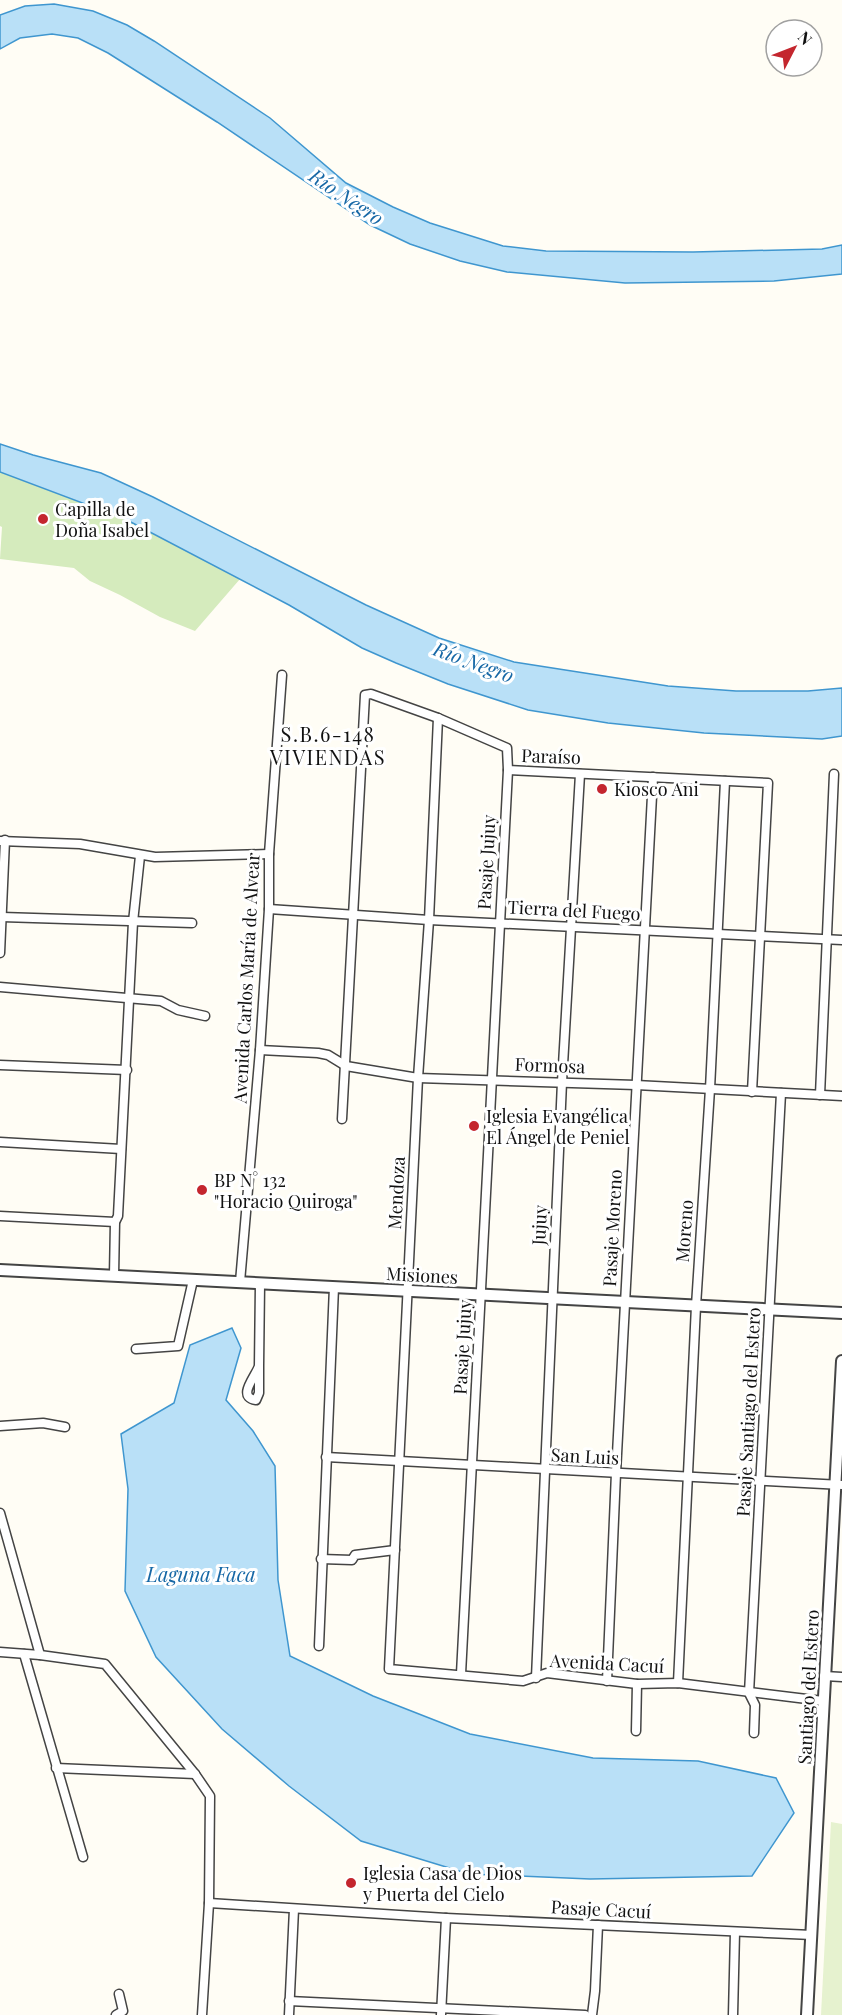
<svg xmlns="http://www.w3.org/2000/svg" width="842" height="2015" font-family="'Playfair Display',serif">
	<rect width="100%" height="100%" fill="#fffdf5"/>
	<path fill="#d5ebbd" d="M0 472 125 519 240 579 195 631 160 617 120 595 90 581 74 568 0 559 2 527 0 526Z"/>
	<path fill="#e6f2cf" d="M831 1822 842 1824V2015H821Z"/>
	<g fill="#b9e0f7" stroke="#3f96cf" stroke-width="1.5">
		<path d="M54 4 93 11 127 25 154 41 270 118 346 183 393 207 430 223 503 246 546 251 693 252 822 249 842 245V274L774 281 625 283 507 272 460 261 410 244 370 225 217 122 108 53 78 38 52 34 20 38 0 49V15L25 6Z"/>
		<path d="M0 444 33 455 101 473 153 497 366 605 439 638 514 662 668 686 736 691H808L842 688V736L822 739 704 733 608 723 528 710 448 684 396 663 362 648 289 605 125 519 0 472Z"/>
		<path d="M232 1328 241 1348 226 1400 253 1431 275 1466 278 1580 290 1656 373 1696 470 1734 593 1758 698 1761 776 1778 794 1813 752 1876 590 1879 469 1874 361 1841 289 1786 222 1729 156 1657 125 1591 128 1489 121 1434 174 1403 190 1345Z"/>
	</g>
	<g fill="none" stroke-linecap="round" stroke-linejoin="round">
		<defs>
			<g id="minor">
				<path d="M438 718 429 920 418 1078 389 1669 523 1681 547 1673 637 1684 678 1683 823 1701"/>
				<path d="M0 841 80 844 155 857 269 854"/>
				<path d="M269 909 429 920 842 940"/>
				<path d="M2 917 192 923"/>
				<path d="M0 953 5 840"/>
				<path d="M0 987 161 1001 178 1010 205 1016"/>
				<path d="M260 1050 318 1053 328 1055 346 1066 418 1078 636 1085 842 1096"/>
				<path d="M0 1065 127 1070"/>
				<path d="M820 1095 834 774"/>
				<path d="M342 1119 365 695 371 694 438 718 507 748 508 770 768 783 752 1092"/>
				<path d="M0 1142 121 1149"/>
				<path d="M0 1216 115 1222"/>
				<path d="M114 1276 115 1222 118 1216 133 922 140 856"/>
				<path d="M240 1282 260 1050 269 909V854L282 675"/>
				<path d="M136 1349 178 1346 193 1280"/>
				<path d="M259 1366V1393L256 1400C236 1397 256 1376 259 1366L260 1284"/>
				<path d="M0 1426 43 1423 65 1427"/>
				<path d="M326 1457 842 1485"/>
				<path d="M0 1513 40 1655"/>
				<path d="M321 1559 352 1560 355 1555 395 1550"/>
				<path d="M319 1646 334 1287"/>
				<path d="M0 1652 40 1655 105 1664 195 1774 210 1796 209 1903 202 2015"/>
				<path d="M24 1654 83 1857"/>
				<path d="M461 1674 508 770"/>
				<path d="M824 1676 842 1677"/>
				<path d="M536 1678 562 1082 580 774"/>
				<path d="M607 1681 616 1473 653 777"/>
				<path d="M678 1683 696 1306 710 1089 725 781"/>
				<path d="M636 1731 637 1684"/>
				<path d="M754 1733 755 1705 749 1693 781 1093"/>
				<path d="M56 1768 195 1774"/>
				<path d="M209 1903 446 1918 812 1935"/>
				<path d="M289 2001 585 2015"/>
				<path d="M116 2015 123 2011 119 1994"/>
				<path d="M289 2015 294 1909"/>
				<path d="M441 2015 446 1918"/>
				<path d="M592 2015 595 1991 598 1925"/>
				<path d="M733 2015 735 1932"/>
			</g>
			<g id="tertiary">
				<path d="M0 1270 842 1313"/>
				<path d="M807 2015 842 1361"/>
			</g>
		</defs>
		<use href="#minor" stroke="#444" stroke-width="11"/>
		<use href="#tertiary" stroke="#444" stroke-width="14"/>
		<use href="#minor" stroke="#fff" stroke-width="8"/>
		<use href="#tertiary" stroke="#fff" stroke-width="10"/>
	</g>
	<g fill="#c4262e" stroke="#fff" stroke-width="2">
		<circle cx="43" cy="519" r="6"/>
		<circle cx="602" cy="789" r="6"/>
		<circle cx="474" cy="1126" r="6"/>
		<circle cx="202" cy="1190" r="6"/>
		<circle cx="351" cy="1883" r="6"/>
	</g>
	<g text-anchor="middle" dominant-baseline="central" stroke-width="6" stroke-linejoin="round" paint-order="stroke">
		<g font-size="18" fill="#111" stroke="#fff" text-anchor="start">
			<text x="55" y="509">Capilla de<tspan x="55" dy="21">Doña Isabel</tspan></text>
			<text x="614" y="789">Kiosco Ani</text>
			<text x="486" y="1116">Iglesia Evangélica<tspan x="486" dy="21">El Ángel de Peniel</tspan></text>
			<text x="214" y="1180">BP N° 132<tspan x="214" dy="21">"Horacio Quiroga"</tspan></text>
			<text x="363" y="1873">Iglesia Casa de Dios<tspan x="363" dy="21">y Puerta del Cielo</tspan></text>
		</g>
		<g font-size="18" fill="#111" stroke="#fff">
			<text transform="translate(551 756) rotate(2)">Paraíso</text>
			<text transform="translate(486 862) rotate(-87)">Pasaje Jujuy</text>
			<text transform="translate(574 910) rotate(3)">Tierra del Fuego</text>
			<text transform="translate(246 978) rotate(-87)">Avenida Carlos María de Alvear</text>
			<text transform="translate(550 1065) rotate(2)">Formosa</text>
			<text transform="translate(396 1193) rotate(-87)">Mendoza</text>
			<text transform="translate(539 1225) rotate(-87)">Jujuy</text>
			<text transform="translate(612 1228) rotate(-87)">Pasaje Moreno</text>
			<text transform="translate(684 1231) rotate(-86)">Moreno</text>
			<text transform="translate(422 1275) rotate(3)">Misiones</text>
			<text transform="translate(462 1347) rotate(-87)">Pasaje Jujuy</text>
			<text transform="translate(748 1412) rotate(-87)">Pasaje Santiago del Estero</text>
			<text transform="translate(585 1456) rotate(3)">San Luis</text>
			<text transform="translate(607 1663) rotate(3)">Avenida Cacuí</text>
			<text transform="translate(808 1687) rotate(-87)">Santiago del Estero</text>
			<text transform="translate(601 1909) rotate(3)">Pasaje Cacuí</text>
		</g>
		<g font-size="20" font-style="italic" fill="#1768a6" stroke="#fff">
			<text transform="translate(347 196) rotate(34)">Río Negro</text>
			<text transform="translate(474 661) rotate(20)">Río Negro</text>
			<text x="201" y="1573">Laguna Faca</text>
		</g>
		<g font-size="20" letter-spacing="1.5" fill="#111" stroke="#fff">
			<text x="328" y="733">S.B.6-148<tspan x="328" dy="23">VIVIENDAS</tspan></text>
		</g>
	</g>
	<g transform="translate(794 48) rotate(48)"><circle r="28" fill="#ffffff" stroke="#a0a0a0" stroke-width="1.5"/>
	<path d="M0-4.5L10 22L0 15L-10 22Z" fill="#c4262e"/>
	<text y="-9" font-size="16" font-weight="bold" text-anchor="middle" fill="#111111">N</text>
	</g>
</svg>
